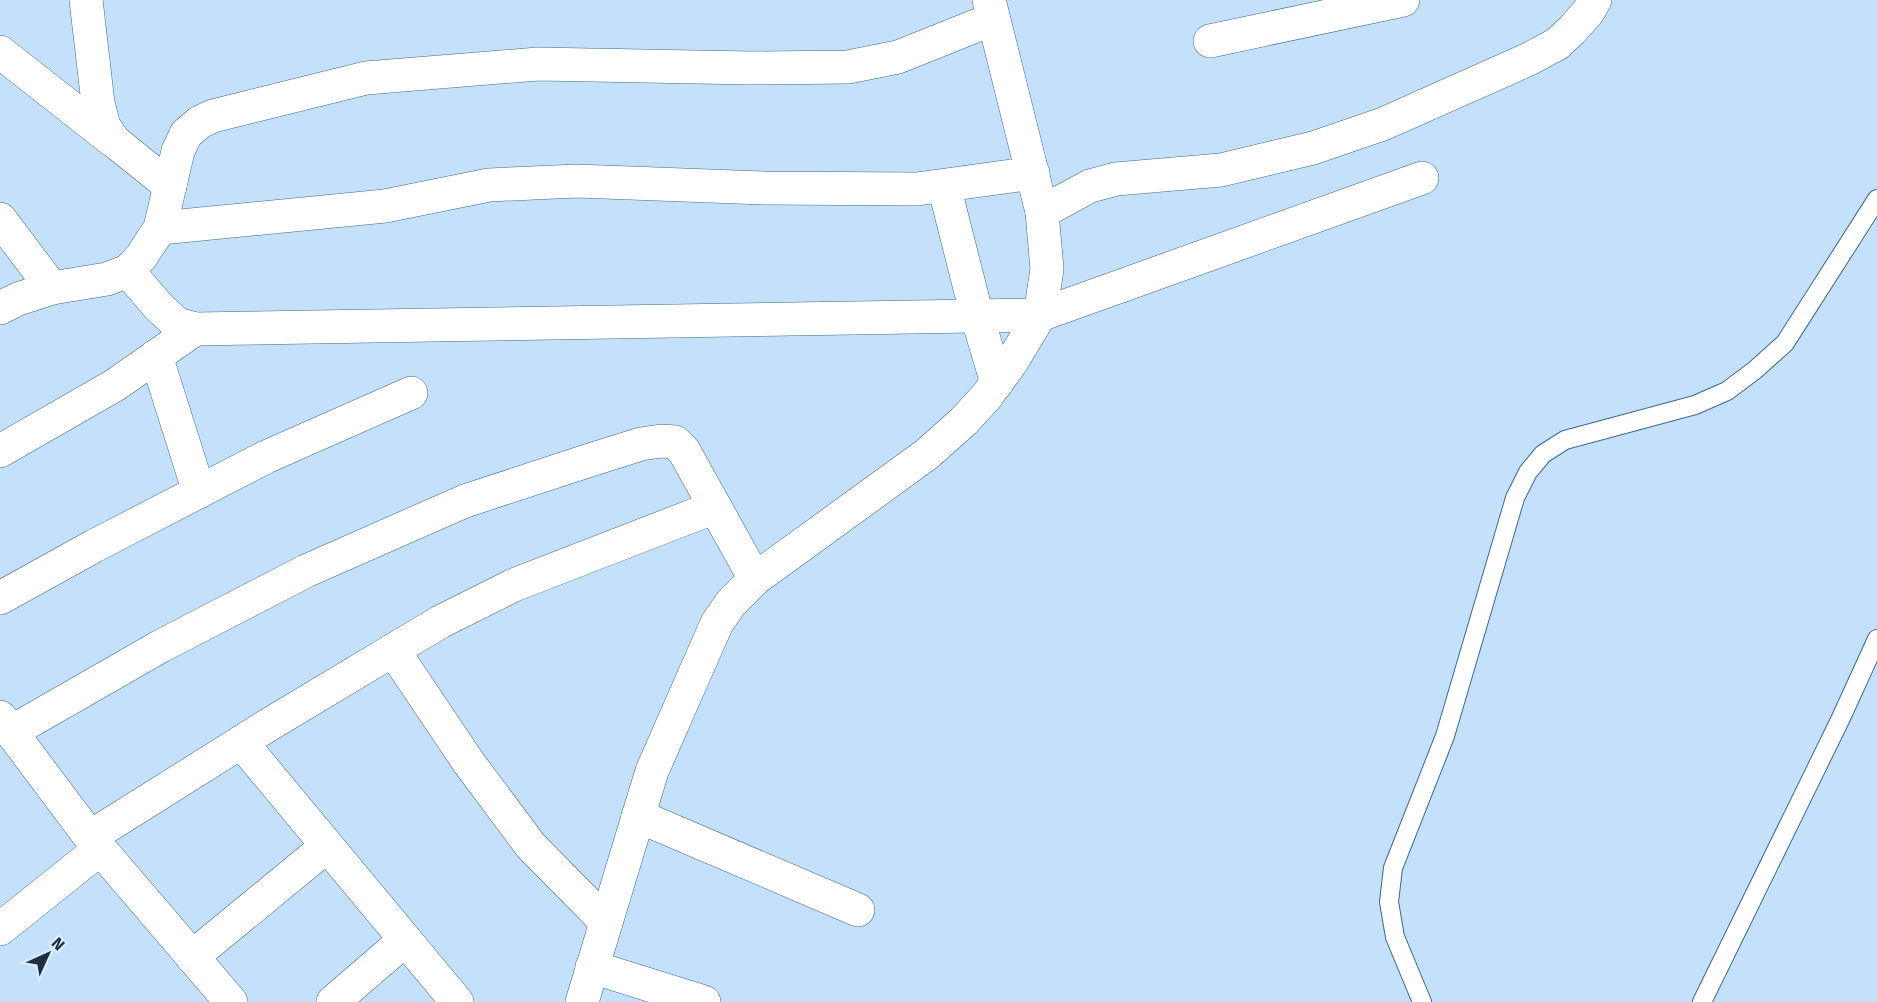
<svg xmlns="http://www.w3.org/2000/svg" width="1877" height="1002" font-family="'Fira Sans',sans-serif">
	<rect width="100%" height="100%" fill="#c5e0fb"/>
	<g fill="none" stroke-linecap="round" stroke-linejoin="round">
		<defs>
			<g id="lane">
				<path d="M1422 1002 1395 937 1389 902 1393 868 1445 736 1515 498 1528 472 1543 454 1565 440 1695 405 1727 391 1755 370 1785 343 1877 199"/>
				<path d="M1702 1002 1840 720 1877 639"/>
			</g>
			<g id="street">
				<path d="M86 0 98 103 104 126 114 141 170 186"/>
				<path d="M1210 41 1403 0"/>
				<path d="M0 52 112 140"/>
				<path d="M944 186 977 316 997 383"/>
				<path d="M1042 212 1090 186 1116 179 1221 170 1313 148 1383 124 1529 59 1557 44 1572 30 1588 12 1595 0"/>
				<path d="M0 219 52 288"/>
				<path d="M160 228 385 206 489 185 577 181 764 188 917 189 1033 173"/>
				<path d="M128 271 158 306 177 324 195 329 1040 315 1422 178"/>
				<path d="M0 308 18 299 52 288 107 279 128 271 141 257 160 228 178 151 186 134 200 122 213 116 366 78 538 64 750 68 848 67 898 57 993 19"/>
				<path d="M156 356 199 492"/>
				<path d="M0 451 115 385 195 329"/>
				<path d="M0 598 94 546 266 457 411 393"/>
				<path d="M393 650 469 763 531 846 606 922"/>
				<path d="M0 717 90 837 231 1002"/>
				<path d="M11 732 161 646 306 571 465 501 587 461 641 444 661 441 675 442 684 451 755 579"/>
				<path d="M241 742 457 1002"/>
				<path d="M638 816 858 910"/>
				<path d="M90 837 270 724 440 622 514 585 715 507"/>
				<path d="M0 929 100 849"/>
				<path d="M192 957 327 846"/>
				<path d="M592 967 704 1002"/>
				<path d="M333 1002 405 940"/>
				<path d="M582 1002 652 771 717 623 731 603 755 579 927 454 964 421 986 397 1011 363 1040 315 1047 269 1042 212 989 0"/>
			</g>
		</defs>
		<use href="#lane" stroke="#3f6890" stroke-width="20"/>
		<use href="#street" stroke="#3f6890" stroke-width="34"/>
		<use href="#lane" stroke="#fff" stroke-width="18"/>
		<use href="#street" stroke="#fff" stroke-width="33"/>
	</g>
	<g transform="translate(48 954) rotate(45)" stroke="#daecff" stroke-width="4.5" paint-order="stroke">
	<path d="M0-4.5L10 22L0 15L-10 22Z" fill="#1d2f40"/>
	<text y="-9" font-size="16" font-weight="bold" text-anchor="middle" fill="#1d2f40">N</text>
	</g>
</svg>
